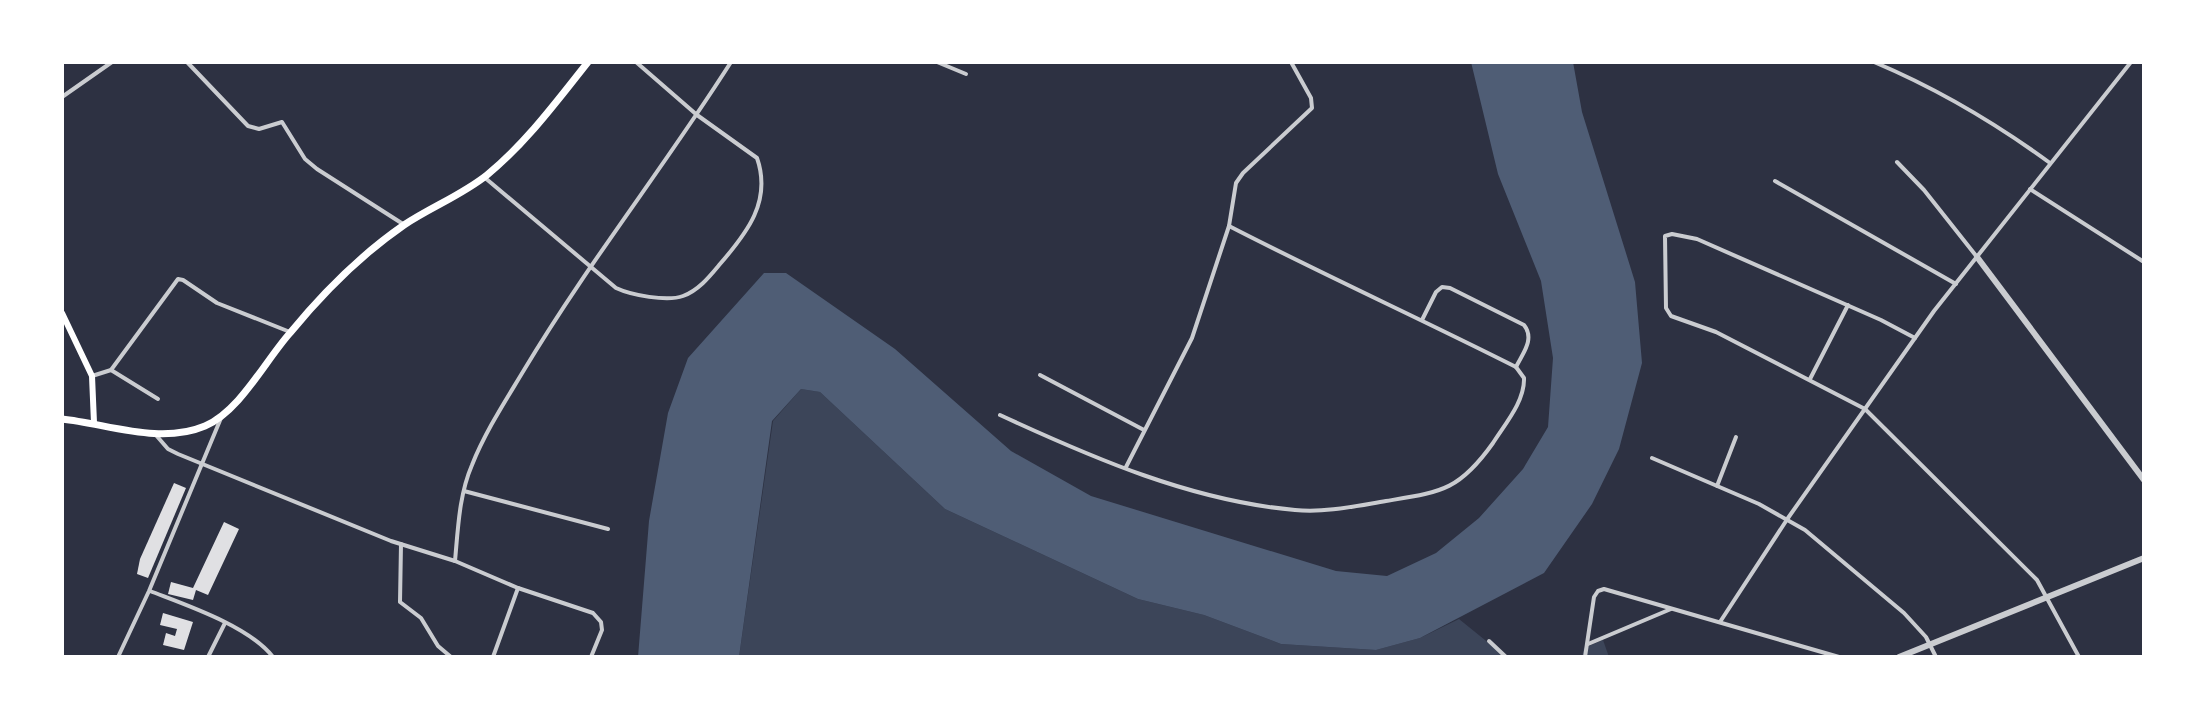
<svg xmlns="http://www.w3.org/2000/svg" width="2206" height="719" font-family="Roboto,sans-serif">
	<rect width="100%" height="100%" fill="#2d3142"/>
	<g fill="#3c4559">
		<path d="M801 389 820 392 945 509 1138 599 1204 615 1281 644 1376 650 1420 638 1459 619 1506 657H739L773 421Z"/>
		<path d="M1603 640 1609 657H1582L1584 648Z"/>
	</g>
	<path fill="#4f5d75" d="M1471 62H1573L1582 112 1635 282 1642 363 1619 449 1592 504 1544 573 1420 638 1376 650 1281 644 1204 615 1138 599 945 509 820 392 801 389 772 421 739 657H638L649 521 668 413 688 358 764 273H786L895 349 1011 451 1091 496 1336 571 1387 576 1436 553 1479 518 1523 469 1548 427 1553 358 1541 281 1498 174Z"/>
	<g fill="#e0e0e3">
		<path d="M174 483 186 488 148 578 137 574 140 559Z"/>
		<path d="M224 522 239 529 208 595 196 590 193 600 168 594 171 582 193 588Z"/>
		<path d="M163 613 193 622 184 650 163 645 166 633 175 636 177 629 160 625Z"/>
	</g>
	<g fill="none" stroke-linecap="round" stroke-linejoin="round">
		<g stroke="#caccd0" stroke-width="4">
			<path d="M187 62 248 126 259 129 282 122 305 159 317 169 403 224"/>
			<path d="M937 62 966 74"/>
			<path d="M1874 62C1938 89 1994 122 2050 163"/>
			<path d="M62 97 112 62"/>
			<path d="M1897 162 1924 190 1977 257"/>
			<path d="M484 177 616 288C631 295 667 302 683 296 699 290 710 276 720 264 747 233 772 201 757 158L697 115 636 62"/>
			<path d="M1775 181 1956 284"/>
			<path d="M2030 189 2144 262"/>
			<path d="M1422 320 1436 292 1442 287 1450 288 1524 325C1535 339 1523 353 1516 367"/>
			<path d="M1915 338 1881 320 1697 239 1672 234 1665 236 1666 308 1671 316 1716 332 1865 409 2037 580 2079 657"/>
			<path d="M111 370 158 399"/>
			<path d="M1040 375 1144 430"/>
			<path d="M92 376 111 370 178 279 183 280 217 303 290 332"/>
			<path d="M1810 379 1848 305"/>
			<path d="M1000 415C1093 458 1192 501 1295 510 1325 513 1356 506 1386 501 1441 492 1459 491 1493 443 1505 424 1525 401 1524 378L1516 367C1421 319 1324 275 1229 226"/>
			<path d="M155 434 168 449 178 454 391 541 455 561 518 588 593 613 601 622 602 630 591 657"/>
			<path d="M1652 458 1759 504 1805 530 1904 613 1926 637 1936 657"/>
			<path d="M1126 467 1192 338 1229 226 1236 183 1243 173 1312 108 1311 98 1291 62"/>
			<path d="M1717 486 1736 437"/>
			<path d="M464 491 608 529"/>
			<path d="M401 544 400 602 421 618 438 646 451 657"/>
			<path d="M455 561C458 529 459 495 472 465 485 432 506 400 524 370 588 263 665 166 731 62"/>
			<path d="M150 591C186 605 249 626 273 657"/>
			<path d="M1720 622 1788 518 1934 311 2131 62"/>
			<path d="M1489 641 1506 657"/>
			<path d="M1588 644 1671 609"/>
			<path d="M118 657 149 591 221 418"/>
			<path d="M208 657 225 623"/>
			<path d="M493 657 518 588"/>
			<path d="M1585 657 1594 597 1598 591 1604 589 1839 657"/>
		</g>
		<g stroke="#caccd0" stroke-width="6">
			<path d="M1977 257 2144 480"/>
			<path d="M1899 657 2144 558"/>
		</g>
		<path stroke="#fff" stroke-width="6" d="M62 313 92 376 94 423"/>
		<path stroke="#fff" stroke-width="7" d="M62 419C108 424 160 445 205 426 240 411 265 361 290 333 322 294 362 254 404 225 431 207 462 195 487 175 526 143 557 101 588 62"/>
	</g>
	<rect width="2206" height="719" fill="none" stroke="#ffffff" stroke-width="128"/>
</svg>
